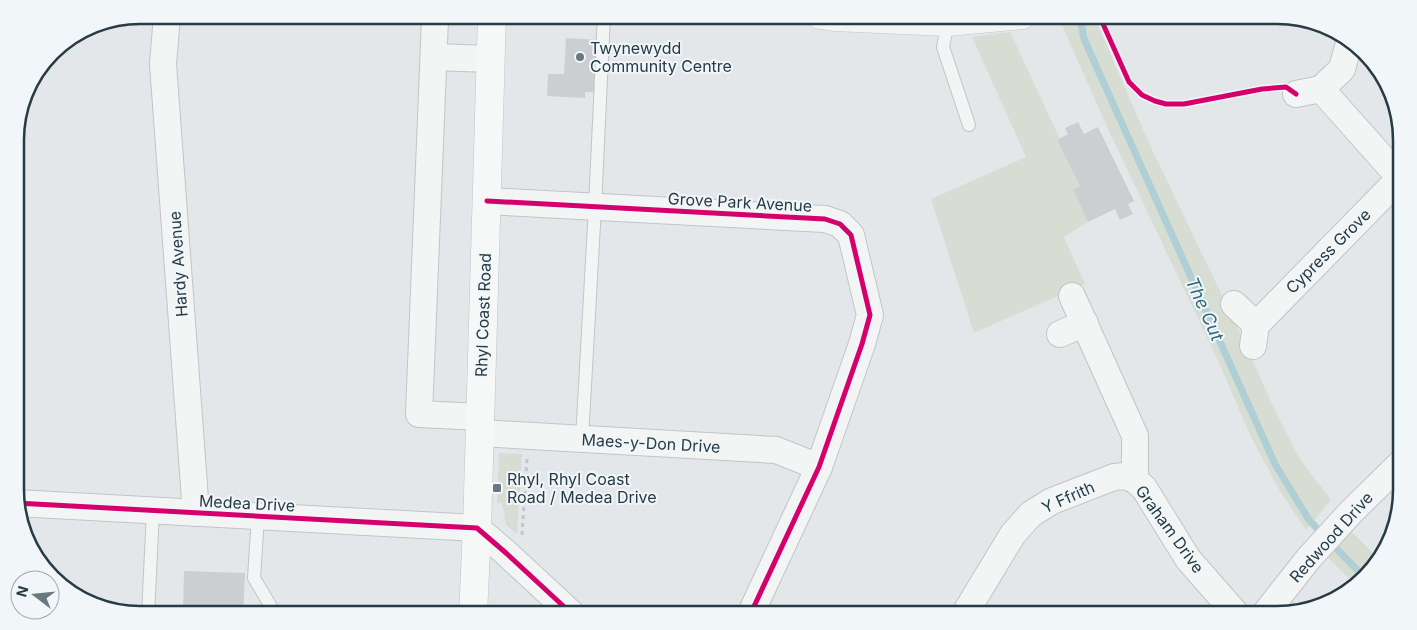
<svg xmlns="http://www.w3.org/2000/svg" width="1417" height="630" font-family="Inter,sans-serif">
	<rect width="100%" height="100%" fill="#e3e7e9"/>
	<g fill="#d7ddd3">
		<path d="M1154 15H1222L1140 23 1139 17Z"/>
		<path d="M1096 21 1149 143 1240 333 1279 419 1300 459 1331 500 1306 530 1280 491 1251 437 1220 365 1107 127 1062 25Z"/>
		<path d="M1010 32 1060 139 1057 140 1080 186 1073 190 1088 222 1064 237 1085 284 974 333 931 199 1026 157 972 37Z"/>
		<path d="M499 453 522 454 517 534 506 525 504 511 501 503H497Z"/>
		<path d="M1350 530 1377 557 1355 584 1327 557Z"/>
	</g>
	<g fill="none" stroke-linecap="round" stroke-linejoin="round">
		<path stroke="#afced6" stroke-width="7" d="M1081 23 1084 39 1275 464 1309 520 1362 575"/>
	</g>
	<g fill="#cbcfd1">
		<path d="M566 38 597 40 594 92H585V98L547 96 548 74H564Z"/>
		<path d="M1078 122 1084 134 1098 127 1134 201 1128 204 1133 214 1120 220 1115 209 1088 222 1073 190 1080 186 1057 140 1068 134 1065 128Z"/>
		<path d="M184 571 245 573 243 615H183Z"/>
	</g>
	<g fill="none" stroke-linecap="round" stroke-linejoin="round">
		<defs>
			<g id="service">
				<path d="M948 22 943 47 969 125"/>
				<path d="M582 439 595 207 604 15"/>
				<path d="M258 516 254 578 276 615"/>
				<path d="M148 615 153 511"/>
			</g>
			<g id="minor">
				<path d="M167 15 163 64 196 513"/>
				<path d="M435 19 419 414 481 417"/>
				<path d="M434 57 490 59"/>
				<path d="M1321 89 1401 179"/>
				<path d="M1296 94 1321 89 1342 69 1349 43"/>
				<path d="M487 201 825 219 840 224 851 235 870 315 862 344 819 467 750 615"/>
				<path d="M1072 296 1135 436V480L1144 488 1188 559 1237 615"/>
				<path d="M1234 304 1256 325"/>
				<path d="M1060 334 1085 323"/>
				<path d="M1253 346 1256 325 1400 178"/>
				<path d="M480 433 776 450 819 467"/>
				<path d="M16 503 477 528 506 553 573 615"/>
				<path d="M964 615 1013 534 1031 514 1052 501 1114 477 1125 476 1135 480"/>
				<path d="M1264 615 1309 558 1351 512 1402 462"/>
			</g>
			<path id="tertiary" d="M820 15 834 17 948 22 1022 15"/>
			<path id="primary" d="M473 615 477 528 492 15"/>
		</defs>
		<use href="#service" stroke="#c1c5c7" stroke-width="14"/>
		<use href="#minor" stroke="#c1c5c7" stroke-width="28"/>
		<use href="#tertiary" stroke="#c1c5c7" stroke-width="29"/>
		<use href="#primary" stroke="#bfc4c7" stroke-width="29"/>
		<path stroke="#c1c7c9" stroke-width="3" stroke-dasharray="4 4" stroke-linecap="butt" d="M522 535 527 459"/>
		<use href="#service" stroke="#f3f5f5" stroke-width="12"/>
		<use href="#minor" stroke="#f3f5f5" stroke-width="26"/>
		<use href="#tertiary" stroke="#f3f5f5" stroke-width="28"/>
		<use href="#primary" stroke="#f6f7f7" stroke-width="28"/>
		<defs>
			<g id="cycleway">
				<path d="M1099 15 1129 82 1142 95 1155 101 1166 104H1184L1262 89 1286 87 1296 94"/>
				<path d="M487 201 825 219 840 224 851 235 870 315 862 344 819 467 750 615"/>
				<path d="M16 503 477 528 506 553 573 615"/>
			</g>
		</defs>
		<use href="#cycleway" stroke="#f1f6f8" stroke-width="8"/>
		<use href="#cycleway" stroke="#d6006c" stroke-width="5"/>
	</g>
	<g fill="#69777e" stroke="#f1f6f8" stroke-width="2">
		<circle cx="580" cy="57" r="5"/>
		<rect x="492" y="483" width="10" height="10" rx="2.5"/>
	</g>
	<g text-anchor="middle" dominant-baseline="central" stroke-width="4" stroke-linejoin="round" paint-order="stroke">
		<g font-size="16" fill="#273b44" stroke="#f1f6f8" text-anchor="start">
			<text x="590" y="48">Twynewydd<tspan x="590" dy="18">Community Centre</tspan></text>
			<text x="507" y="479">Rhyl, Rhyl Coast<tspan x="507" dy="18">Road / Medea Drive</tspan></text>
		</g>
		<g font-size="16" fill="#273b44" stroke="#f1f6f8">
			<text transform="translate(740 202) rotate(3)">Grove Park Avenue</text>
			<text transform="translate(1328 251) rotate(-45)">Cypress Grove</text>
			<text transform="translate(178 264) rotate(-94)">Hardy Avenue</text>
			<text transform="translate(483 315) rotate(-88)">Rhyl Coast Road</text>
			<text transform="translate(651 443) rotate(3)">Maes-y-Don Drive</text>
			<text transform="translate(1068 497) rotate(-24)">Y Ffrith</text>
			<text transform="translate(247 503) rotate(3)">Medea Drive</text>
			<text transform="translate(1170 529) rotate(54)">Graham Drive</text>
			<text transform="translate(1331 537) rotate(-48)">Redwood Drive</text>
		</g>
		<g font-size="18" font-style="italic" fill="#2e6a7c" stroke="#f1f6f8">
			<text transform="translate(1205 309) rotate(66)">The Cut</text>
		</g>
	</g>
	<path d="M0 0H1417V630H0ZM140 24H1277A116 116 0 0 1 1393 140V490A116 116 0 0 1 1277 606H140A116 116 0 0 1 24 490V140A116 116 0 0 1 140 24Z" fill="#f1f6f8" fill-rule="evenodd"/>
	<path fill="none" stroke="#273b44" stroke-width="2.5" d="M140 24H1277A116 116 0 0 1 1393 140V490A116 116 0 0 1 1277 606H140A116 116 0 0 1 24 490V140A116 116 0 0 1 140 24Z"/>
	<g transform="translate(35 595) rotate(286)"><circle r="24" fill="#f1f6f8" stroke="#a0abb0"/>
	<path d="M0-4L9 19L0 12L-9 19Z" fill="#69777e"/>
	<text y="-8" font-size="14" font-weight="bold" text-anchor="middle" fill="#273b44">N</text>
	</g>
</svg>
